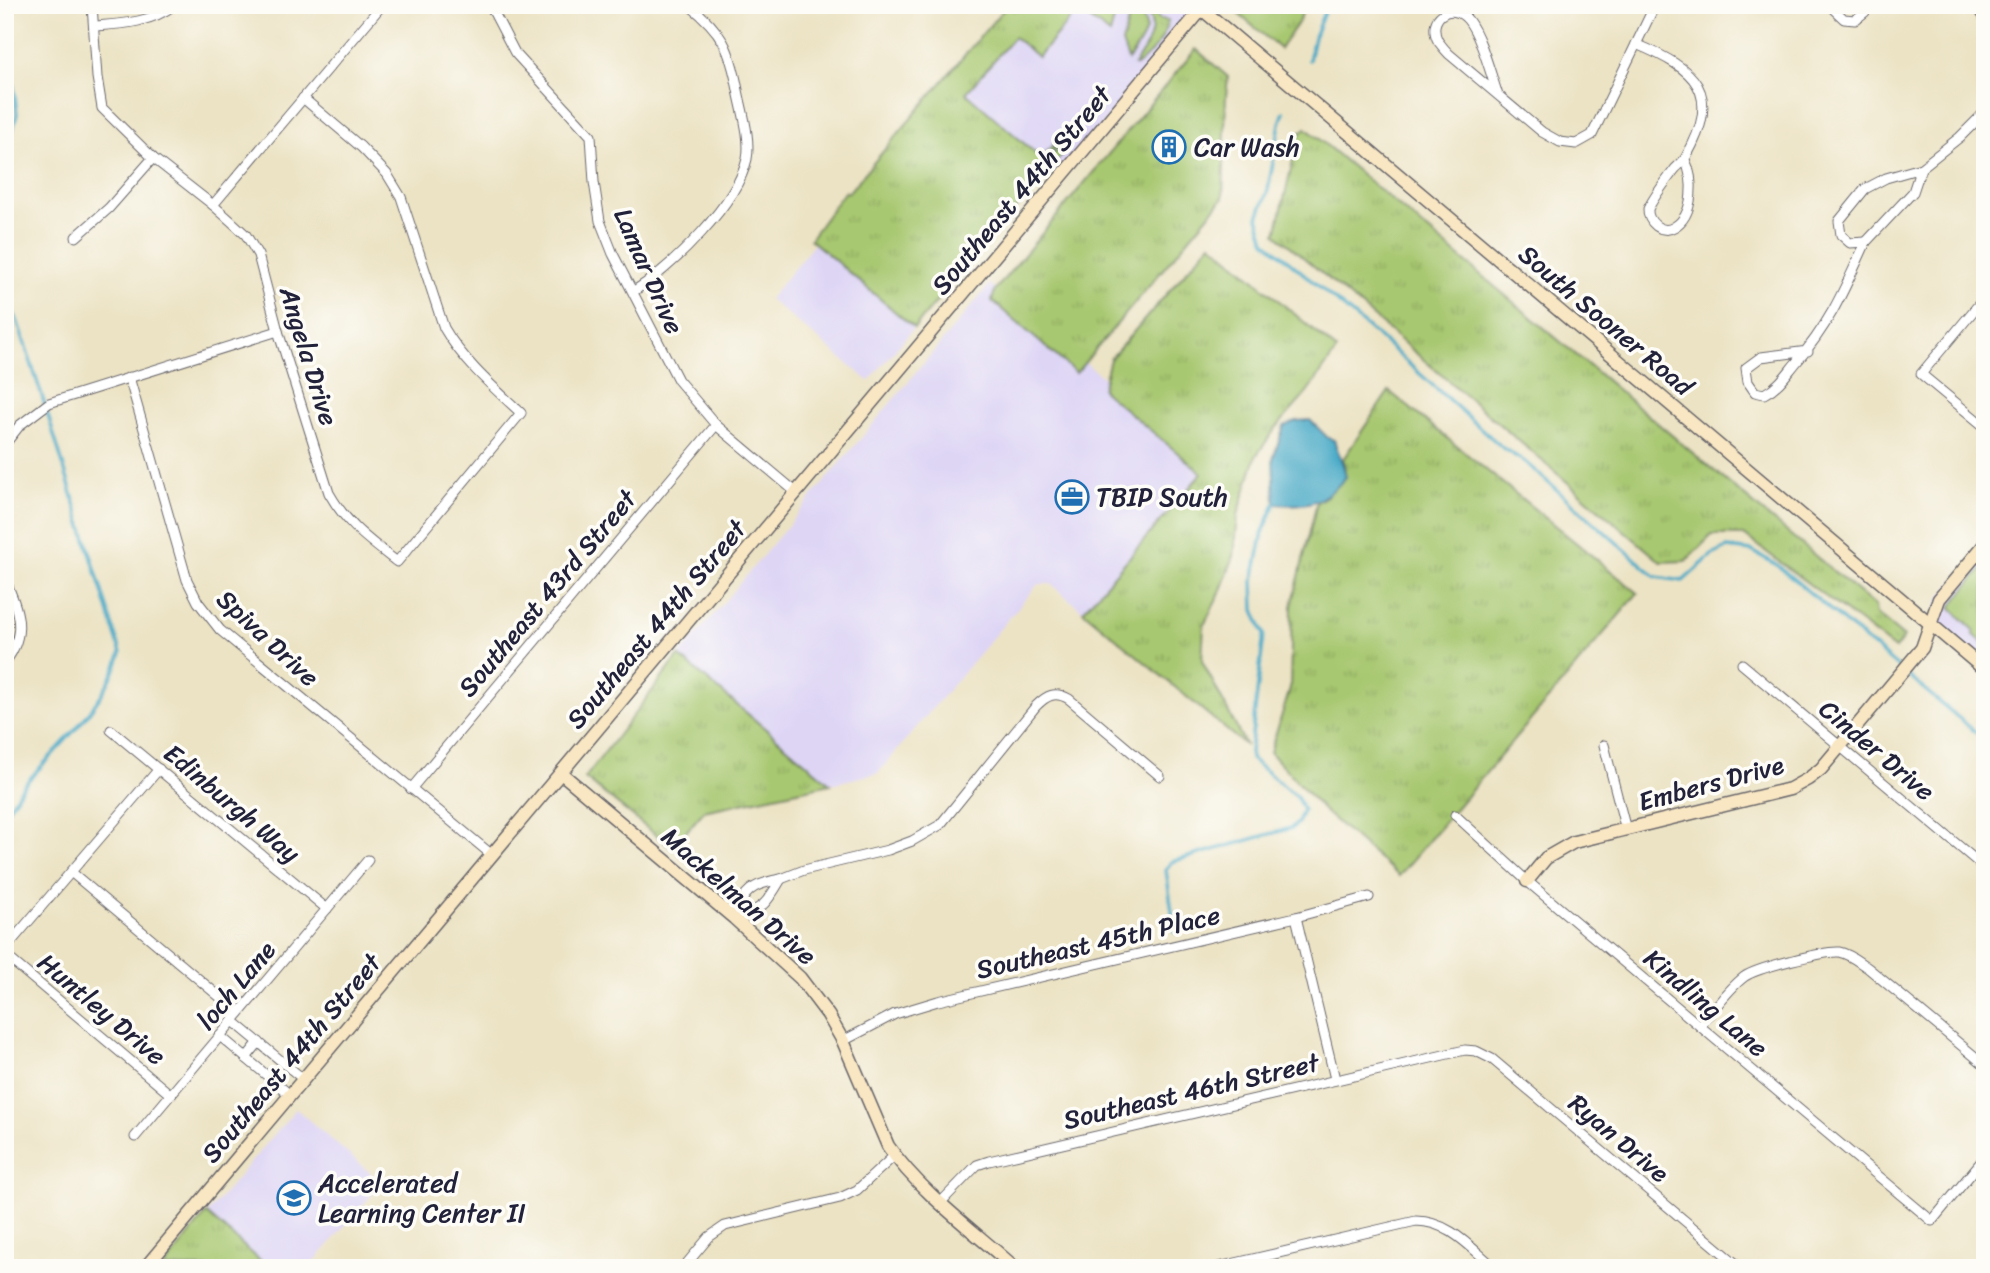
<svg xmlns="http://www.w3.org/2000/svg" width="1990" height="1273" font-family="Sriracha,sans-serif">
	<defs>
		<pattern id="grass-tufts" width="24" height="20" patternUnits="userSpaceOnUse" patternTransform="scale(1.75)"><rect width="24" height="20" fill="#a7c770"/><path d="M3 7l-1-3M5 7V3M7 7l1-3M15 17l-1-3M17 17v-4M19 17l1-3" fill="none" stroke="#8fab62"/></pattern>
	</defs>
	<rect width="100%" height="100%" fill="#fdfcf7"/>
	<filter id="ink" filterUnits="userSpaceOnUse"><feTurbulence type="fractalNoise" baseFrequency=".0143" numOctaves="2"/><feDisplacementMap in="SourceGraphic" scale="14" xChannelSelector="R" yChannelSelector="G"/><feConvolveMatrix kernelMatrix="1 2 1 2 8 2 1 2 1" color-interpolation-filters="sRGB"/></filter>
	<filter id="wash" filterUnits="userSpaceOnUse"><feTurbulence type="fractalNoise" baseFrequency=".00686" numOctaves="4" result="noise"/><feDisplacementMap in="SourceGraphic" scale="28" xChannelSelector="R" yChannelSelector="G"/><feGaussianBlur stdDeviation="1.57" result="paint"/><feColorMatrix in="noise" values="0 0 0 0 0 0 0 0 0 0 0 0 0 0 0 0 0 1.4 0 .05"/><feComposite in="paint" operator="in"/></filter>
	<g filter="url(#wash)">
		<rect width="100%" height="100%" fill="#ece3c4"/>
		<g fill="#ded5f5">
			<path d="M1007 5H1197L1060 179 941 82Z"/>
			<path d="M815 243 914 328 869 381 769 299Z"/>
			<path d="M990 284 1209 465 1083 611 1051 584H1038L878 773 831 784 679 656Z"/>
			<path d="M1985 544V670L1930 624 1939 599Z"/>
			<path d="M296 1109 382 1183 309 1268H269L207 1214Z"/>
		</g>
		<g fill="url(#grass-tufts)" stroke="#647456" stroke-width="2">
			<path d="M1007 5H1118L1110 34 1078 10 1038 57 1014 37 966 93 1041 158 1054 144 1057 146 1045 160 1047 162 1059 148 1063 154 914 328 810 239 845 191 848 193Z"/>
			<path d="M1146 5 1160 19 1168 20C1166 38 1150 55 1136 66L1134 65C1146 47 1162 27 1143 8Z"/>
			<path d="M1228 5H1306L1298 23 1280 49Z"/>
			<path d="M1132 8C1158 25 1142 41 1128 60L1122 43Z"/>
			<path d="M1196 49 1228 77 1226 96 1223 198 1076 373 992 301 995 290Z"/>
			<path d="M1306 128 1875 606 1876 614 1904 637 1895 649 1744 535H1712L1686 561 1661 562 1276 234 1299 134Z"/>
			<path d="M1211 243 1337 350 1307 393 1276 428 1256 456 1238 515 1234 556 1219 595 1204 625 1202 661 1246 746 1083 611 1202 473 1102 390 1110 359Z"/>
			<path d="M1389 391 1638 593 1399 876 1323 810 1270 752 1290 689 1292 606 1317 502 1327 496 1345 469 1343 459Z"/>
			<path d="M1985 565V644L1973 634 1975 631 1951 608 1953 604Z"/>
			<path d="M679 656 831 784 704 811 672 848 585 778Z"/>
			<path d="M206 1214H207L269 1268H163Z"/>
		</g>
		<path fill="#47a9c6" stroke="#346680" stroke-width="2" d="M1310 420 1328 438 1334 440C1338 453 1344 463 1346 477 1324 503 1308 507 1275 504L1273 459 1284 426 1296 421Z"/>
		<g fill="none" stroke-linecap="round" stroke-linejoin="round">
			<g stroke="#47a9c6" stroke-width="3.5">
				<path d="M5 13 17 114 5 159"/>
				<path d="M1309 60 1314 37 1327 5"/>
				<path d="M1284 112 1280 123 1268 190 1258 217 1265 241 1381 339 1504 449 1525 462 1656 577 1683 581 1712 555 1727 548 1752 551 1777 565 1900 669"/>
				<path d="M5 295 17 320 42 396 121 653C105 706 60 745 24 785 17 794 13 804 5 812"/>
				<path d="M1906 674 1985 740"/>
				<path d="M1175 932 1166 870 1171 862 1291 828 1298 823 1303 810 1297 797 1251 759 1250 752 1264 634 1254 610 1253 580 1263 532 1275 504"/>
			</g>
		</g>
	</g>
	<g filter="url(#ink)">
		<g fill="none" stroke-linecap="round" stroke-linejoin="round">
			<defs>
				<g id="street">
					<path d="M92 5 97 77 102 108 153 158 213 205 232 222 246 235 258 255 278 331 329 493C347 525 369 540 397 562L521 413C493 387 463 361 444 328L401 197 387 174 361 147 303 98"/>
					<path d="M490 5 515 53 591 136 594 182 600 221 613 254 678 380 716 425 797 493"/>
					<path d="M1829 5 1844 19 1855 20 1865 12 1867 5"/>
					<path d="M1976 5 1985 19"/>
					<path d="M94 26C122 24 151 23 174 5"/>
					<path d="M1636 44C1696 69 1723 92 1686 157 1683 162 1679 165 1675 169 1665 182 1655 195 1648 209 1647 222 1662 235 1674 227 1695 215 1694 178 1685 160"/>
					<path d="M1497 92C1490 72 1481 37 1468 20 1451 0 1426 18 1438 41 1441 45 1445 50 1449 54L1542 132 1560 142 1576 144 1592 135 1655 5"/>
					<path d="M213 205 382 5"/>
					<path d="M76 237 109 208 153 158"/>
					<path d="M1866 242 1913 192 1921 168"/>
					<path d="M634 291C672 267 737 204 747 159 751 138 742 111 738 90 730 49 723 32 689 5"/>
					<path d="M1985 297 1921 374 1985 427"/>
					<path d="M1808 351 1761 357 1746 368 1748 382 1755 392 1764 394C1779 386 1785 376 1795 364 1830 324 1844 290 1866 242L1850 243 1841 235 1839 221 1865 189 1886 178 1921 168 1960 137 1985 112"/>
					<path d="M129 377 187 580 198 602 220 630 492 855"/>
					<path d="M5 444 20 425 49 403 278 331"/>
					<path d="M5 579C18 610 28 633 5 662"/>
					<path d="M1742 664 1985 868"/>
					<path d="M111 730 327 909"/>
					<path d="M1604 745 1626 830"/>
					<path d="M411 789 716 425"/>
					<path d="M1455 815 1527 881 1932 1221 1985 1157"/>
					<path d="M71 872 239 1013"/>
					<path d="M781 879 804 870 888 850 912 841 940 825 1036 706C1047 695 1055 691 1069 699L1160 776"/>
					<path d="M781 879C766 905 763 909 734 918 743 890 753 884 781 879Z"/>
					<path d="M1296 917 1335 1079"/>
					<path d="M5 949 159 769"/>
					<path d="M5 955 171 1095"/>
					<path d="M233 1021 303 1079"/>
					<path d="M1700 1026C1714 1010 1727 990 1744 977 1756 968 1824 951 1839 952 1850 954 1859 962 1868 968L1985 1065"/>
					<path d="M220 1036 290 1095"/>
					<path d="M843 1041 895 1014 938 1001 1296 917 1369 897"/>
					<path d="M246 1058 259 1042"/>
					<path d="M135 1137 368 860"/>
					<path d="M941 1202 977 1165 989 1161 1465 1050 1476 1051 1492 1059 1741 1268"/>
					<path d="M683 1268 709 1237 725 1226 840 1198 857 1190 894 1156"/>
					<path d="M1214 1268 1416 1221C1449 1221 1471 1248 1495 1268"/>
				</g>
				<g id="secondary">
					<path d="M1197 5 1985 670"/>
					<path d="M561 773 734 918 800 978 828 1015 843 1041 888 1146C921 1193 973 1230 1015 1268"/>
					<path d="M1527 881 1546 858 1574 842 1790 789 1808 779 1821 769 1922 648 1939 599 1985 544"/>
					<path d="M145 1268 1202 9"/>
				</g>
			</defs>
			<use href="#street" stroke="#69666b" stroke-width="11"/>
			<use href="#secondary" stroke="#69666b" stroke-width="15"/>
			<use href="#street" stroke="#fff" stroke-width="9"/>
			<use href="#secondary" stroke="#f9e7c3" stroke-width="12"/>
		</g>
	</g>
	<defs>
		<symbol id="building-ring" viewBox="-11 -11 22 22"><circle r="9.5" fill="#fdfcf7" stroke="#1f6fb2" stroke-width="1.5"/><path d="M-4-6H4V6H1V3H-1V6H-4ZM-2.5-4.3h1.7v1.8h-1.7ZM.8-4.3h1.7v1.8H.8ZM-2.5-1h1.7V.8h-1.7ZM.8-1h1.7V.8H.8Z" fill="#1f6fb2"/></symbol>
		<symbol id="office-ring" viewBox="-11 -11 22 22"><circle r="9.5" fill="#fdfcf7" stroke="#1f6fb2" stroke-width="1.5"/><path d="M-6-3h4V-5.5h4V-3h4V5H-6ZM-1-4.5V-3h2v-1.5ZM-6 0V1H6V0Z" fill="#1f6fb2"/></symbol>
		<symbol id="school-ring" viewBox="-11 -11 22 22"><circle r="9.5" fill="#fdfcf7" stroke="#1f6fb2" stroke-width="1.5"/><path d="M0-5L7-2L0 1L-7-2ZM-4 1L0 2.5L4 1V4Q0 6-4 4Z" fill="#1f6fb2"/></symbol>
	</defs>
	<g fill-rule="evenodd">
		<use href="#building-ring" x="1150" y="128" width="38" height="38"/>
		<use href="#office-ring" x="1053" y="478" width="38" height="38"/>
		<use href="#school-ring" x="275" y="1179" width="38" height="38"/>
	</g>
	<g text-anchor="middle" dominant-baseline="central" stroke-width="7" stroke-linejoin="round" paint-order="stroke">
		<g font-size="26" fill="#22223b" stroke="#fdfcf7" text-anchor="start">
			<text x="1194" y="147">Car Wash</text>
			<text x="1096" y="497">TBIP South</text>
			<text x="318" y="1183">Accelerated<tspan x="318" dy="30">Learning Center II</tspan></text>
		</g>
		<g font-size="26" fill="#22223b" stroke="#fdfcf7">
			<text transform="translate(1021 190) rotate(-50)">Southeast 44th Street</text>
			<text transform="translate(649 271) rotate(66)">Lamar Drive</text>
			<text transform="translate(1606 320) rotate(40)">South Sooner Road</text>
			<text transform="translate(309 356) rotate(73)">Angela Drive</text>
			<text transform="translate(547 593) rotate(-50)">Southeast 43rd Street</text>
			<text transform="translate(656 624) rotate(-50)">Southeast 44th Street</text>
			<text transform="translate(268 638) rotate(43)">Spiva Drive</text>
			<text transform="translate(1877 750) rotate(40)">Cinder Drive</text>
			<text transform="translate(1711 783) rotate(-15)">Embers Drive</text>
			<text transform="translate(232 803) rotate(40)">Edinburgh Way</text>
			<text transform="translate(739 896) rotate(41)">Mackelman Drive</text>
			<text transform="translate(1098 942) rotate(-13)">Southeast 45th Place</text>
			<text transform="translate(236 985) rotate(-50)">loch Lane</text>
			<text transform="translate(1706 1003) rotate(40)">Kindling Lane</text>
			<text transform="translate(102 1009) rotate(40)">Huntley Drive</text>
			<text transform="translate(291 1058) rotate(-50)">Southeast 44th Street</text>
			<text transform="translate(1191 1091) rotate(-13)">Southeast 46th Street</text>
			<text transform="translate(1619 1138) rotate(40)">Ryan Drive</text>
		</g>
	</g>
	<rect width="1990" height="1273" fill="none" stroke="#fdfcf7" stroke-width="28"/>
</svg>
